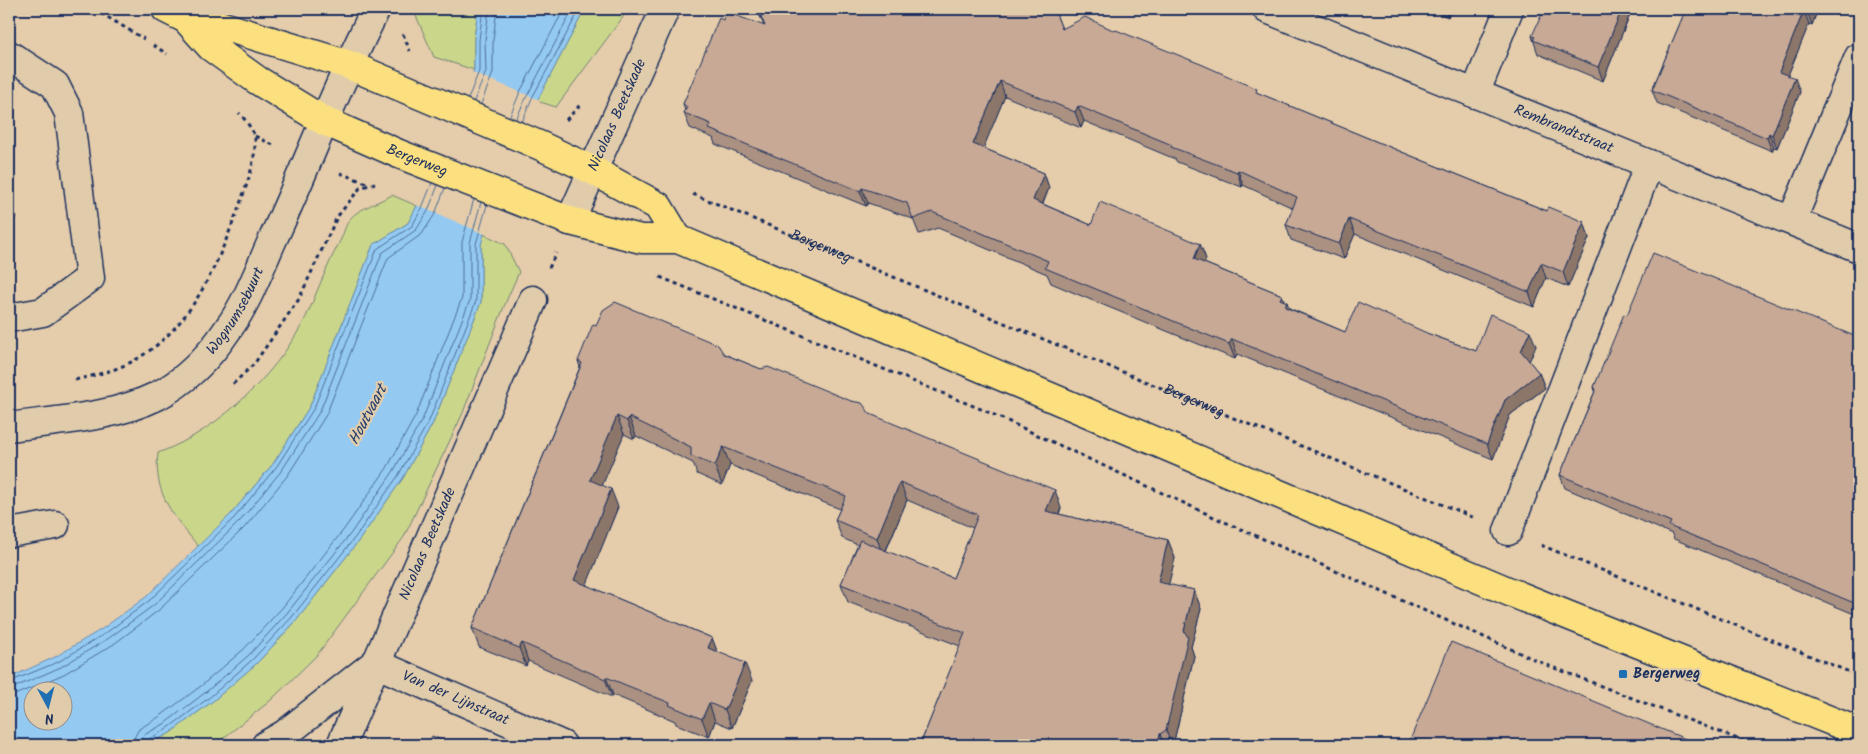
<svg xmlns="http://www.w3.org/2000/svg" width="1868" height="754" font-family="Kalam,sans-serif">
	<rect width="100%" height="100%" fill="#e5ccaa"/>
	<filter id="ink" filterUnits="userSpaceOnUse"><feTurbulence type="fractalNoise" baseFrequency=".02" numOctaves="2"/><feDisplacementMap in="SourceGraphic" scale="10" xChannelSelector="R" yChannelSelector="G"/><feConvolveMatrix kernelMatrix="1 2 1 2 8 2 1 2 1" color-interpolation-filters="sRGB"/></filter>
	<g filter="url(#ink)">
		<g fill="#cad68a" stroke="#728274">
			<path d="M413 9H478L474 39V70L434 57Z"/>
			<path d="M585 9H629L556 107 537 101Z"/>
			<path d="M392 195 417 206 408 223 373 245 310 406 273 464 231 514 199 547C174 517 153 494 158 453 221 430 285 367 311 306 320 283 330 260 342 237 344 231 347 221 352 217 357 210 383 200 392 195Z"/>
			<path d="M483 234 505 244 519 272 505 304 462 415 404 537 317 655 270 701 221 740 212 745H148L170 733 213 701 257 663 296 621 360 539 403 478 433 423 481 302V245Z"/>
		</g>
		<path fill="#94caf2" stroke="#648cb7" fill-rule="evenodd" d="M478 9H585L537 101 492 203 481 245V302L433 423 403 478 360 539 296 621 257 663 213 701 170 733 148 745H9V678L55 657 102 629 146 597 231 514 273 464 310 406 373 245 408 223 417 206 474 70V39ZM32 692H62V722H32Z"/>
		<path fill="#e5ccaa" d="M471 72 540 100 495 204 485 234 416 205Z"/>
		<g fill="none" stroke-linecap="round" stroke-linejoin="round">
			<g stroke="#4b6d99" stroke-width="1">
				<path d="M468 99 479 71V40L483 9"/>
				<path d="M474 101 486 72 485 40 489 9"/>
				<path d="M481 104 493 73V40L497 9"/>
				<path d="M510 116 520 92 564 9"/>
				<path d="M516 119 527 96 573 9"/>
				<path d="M522 122 532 98 580 9"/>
				<path d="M9 682 58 662 106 633 150 600 235 517 277 466 314 408 377 249 412 226 422 208 432 183"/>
				<path d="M9 688 15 687 61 667 109 638 154 605 240 521 282 470 320 411 382 253 416 230 428 211 438 185"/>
				<path d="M9 696 17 694 64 674 114 644 159 610 245 527 288 475 326 415 388 258 422 234 435 214 445 188"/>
				<path d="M133 745 135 736 139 729 159 717 201 686 244 649 282 608 345 528 387 468 416 415 462 298V242L474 199"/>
				<path d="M140 745 144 735 164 724 206 692 249 655 287 613 351 533 393 472 423 418 470 300V243L481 202"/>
				<path d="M147 745 149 739 167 729 210 697 253 659 292 617 356 536 398 476 429 421 476 301V244L487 205"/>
			</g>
			<defs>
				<g id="minor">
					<path id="s2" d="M1267 9 1649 164 1859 248"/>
					<path d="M9 55 55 85 69 113 90 278 43 312 9 318"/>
					<path d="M1475 94 1509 9"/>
					<path d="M1792 220 1859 57"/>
					<path id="s3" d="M570 221 665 9"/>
					<path id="s4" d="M9 427C58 420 112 418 157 396 186 381 210 356 228 329 247 303 259 270 272 241 308 164 337 84 376 9"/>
					<path d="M1508 531 1649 164"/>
					<path d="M9 533 55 525"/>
					<path id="s5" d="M375 663 562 745"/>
					<path d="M266 745 285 734 374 664"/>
					<path id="s6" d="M341 745 533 300"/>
				</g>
				<g id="major">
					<path id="s7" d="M166 9 186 19 211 47 257 80 324 121 399 154 570 221 641 239H678L1510 592 1859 732"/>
					<path d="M186 19 213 23 349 65 541 146 592 170 658 206 678 239"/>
				</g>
			</defs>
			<use href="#minor" stroke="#1b2f5e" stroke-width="31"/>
			<use href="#major" stroke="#1b2f5e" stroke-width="31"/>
			<g stroke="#1b2f5e" stroke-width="3" stroke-dasharray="4 4" stroke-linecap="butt">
				<path d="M94 9 144 39"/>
				<path d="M403 34 410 51"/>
				<path d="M153 45 167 54"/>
				<path d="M566 120 581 104"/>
				<path d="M255 136 275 146"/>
				<path d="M340 173 369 184"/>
				<path id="s1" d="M693 194 1475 518"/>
				<path d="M549 268 556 253"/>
				<path d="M660 277 988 412 1216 518 1547 665 1753 745"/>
				<path d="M75 380C109 372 130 367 158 344 201 308 222 252 241 201 248 181 256 160 255 138 254 131 244 118 239 113"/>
				<path d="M233 384 254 364 299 299 337 217 360 188 375 183"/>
				<path d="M1541 545 1859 676"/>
			</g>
			<use href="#minor" stroke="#e0ccab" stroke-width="28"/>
			<use href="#major" stroke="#fce080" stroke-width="28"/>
		</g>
		<g fill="#ab9181" stroke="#1b2f5e" fill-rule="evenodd">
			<path d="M757 9H1054L1062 29 1115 31 1258 93 1414 157 1547 211 1584 222 1589 238 1568 287 1546 278 1534 307 1355 234 1344 259 1291 240 1286 225 1293 208 1243 185 1242 187 1177 162 1175 159 1084 121 1081 128 1005 96 983 148 1044 173 1049 188 1043 204 1091 225 1200 244 1206 259 1204 263 1282 295 1284 301 1289 308 1345 332 1429 334 1476 351 1536 346 1529 361 1539 373 1545 388 1510 415 1493 459 1237 354 1235 359 1096 302 1051 283 1047 274 938 228 919 234 913 219 868 203 866 206 715 144 713 138 690 128 684 113 685 111 683 104 723 20 764 26Z"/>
			<path d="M1427 9H1454L1452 14 1450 13 1448 17Z"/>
			<path d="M1632 9 1603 81 1538 54 1532 36Z"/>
			<path d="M1686 9H1818L1812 25 1809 24 1788 75 1800 92 1777 148 1774 147 1772 151 1657 103 1652 90Z"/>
			<path d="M1859 160V184L1855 170Z"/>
			<path d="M1627 315 1859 338V616L1674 539 1672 534 1565 488 1560 475 1595 391 1594 387Z"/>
			<path d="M724 354 870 414 1061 508 1059 514 1168 540 1175 558 1168 585 1194 590 1201 609 1191 647 1194 656 1173 745H920L960 646 848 602 841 584 858 545 842 538 835 520 840 509 730 465 722 485 697 474 693 463 636 436 634 439 624 434 602 485 618 507 586 585 712 638 717 651 752 681 732 728 715 721 709 737 676 724 675 721 613 695 612 697 528 661 526 666 479 647 472 628 580 367 578 361ZM907 500 973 528 953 578 886 551Z"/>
		</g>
		<g fill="#8b7669" stroke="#1b2f5e">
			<path d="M1444 9H1448L1450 13 1448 17Z"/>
			<path d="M1450 9H1454L1452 14Z"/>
			<path d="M1622 9H1632L1603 81 1598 67Z"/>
			<path d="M1808 9H1818L1812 25 1807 11Z"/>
			<path d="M1804 10 1809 24 1784 85 1779 72Z"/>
			<path d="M1795 78 1800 92 1777 148 1772 135Z"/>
			<path d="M1000 81 1005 96 979 159 973 144Z"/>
			<path d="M1078 106 1084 121 1081 128 1075 112Z"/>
			<path d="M1769 133 1774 147 1772 151 1767 138Z"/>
			<path d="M1238 170 1243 185 1242 187 1237 172Z"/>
			<path d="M1044 173 1049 188 1038 215 1033 200Z"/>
			<path d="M862 188 868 203 866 206 860 191Z"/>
			<path d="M9 197 16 218 9 224Z"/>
			<path d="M1349 219 1355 234 1344 259 1339 244Z"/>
			<path d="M1584 222 1589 238 1568 287 1563 272Z"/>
			<path d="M1200 244 1206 259 1200 275 1194 259Z"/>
			<path d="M1541 263 1546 278 1534 307 1529 292Z"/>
			<path d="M1282 295 1286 305 1287 302 1293 318 1280 299Z"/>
			<path d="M1530 331 1536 346 1527 366 1521 351Z"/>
			<path d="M1232 339 1237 354 1235 359 1229 344Z"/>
			<path d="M1539 373 1545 388 1510 415 1493 459 1487 444 1505 400Z"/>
			<path d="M617 416 624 434 597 498 590 480Z"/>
			<path d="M629 417 636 436 634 439 627 421Z"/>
			<path d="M723 447 730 465 722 485 715 466Z"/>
			<path d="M900 482 907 500 883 557 877 538Z"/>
			<path d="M611 489 618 507 581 599 574 580Z"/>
			<path d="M1055 490 1061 508 1053 529 1046 511Z"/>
			<path d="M1168 540 1175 558 1165 600 1158 582Z"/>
			<path d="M1194 590 1201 609 1191 647 1194 656 1173 745H1171L1166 730 1184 631Z"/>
			<path d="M712 638 719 656 708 648Z"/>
			<path d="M522 643 528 661 526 666 519 648Z"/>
			<path d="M745 663 752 681 732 728 725 710Z"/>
			<path d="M606 677 613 695 612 697 605 679Z"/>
			<path d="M709 703 715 721 709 737 702 719Z"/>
			<path d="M1160 734 1164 745H1157Z"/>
		</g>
		<g fill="#c7a996" stroke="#1b2f5e">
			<path d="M758 9H1054L1062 29 1085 17 1115 31 1116 30 1203 65 1257 89 1256 92 1414 157 1547 211 1548 207 1584 222 1563 272 1541 263 1529 292 1349 219 1339 244 1286 225 1297 197 1238 170 1237 172 1171 147 1172 145 1078 106 1075 112 1000 81 973 144 1044 173 1033 200 1091 225 1100 202 1200 244 1194 259 1282 295 1280 299 1287 302 1285 307 1345 332 1358 302 1429 334 1476 351 1490 314 1530 331 1521 351 1539 373 1505 400 1487 444 1232 339 1229 344 1045 268 1048 261 932 212 913 219 907 203 862 188 860 191 709 129 711 124 684 113 687 107 683 104 719 18 723 20 726 12 765 26Z"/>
			<path d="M1544 9H1622L1598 67 1533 40 1535 37 1532 36Z"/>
			<path d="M1686 9H1808L1807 11 1804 10 1779 72 1795 78 1772 135 1769 133 1767 138 1652 90Z"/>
			<path d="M1859 160V177L1856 175 1858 171 1855 170Z"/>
			<path d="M1653 253 1859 338V605L1669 526 1671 522 1560 475 1596 389 1594 387 1624 314 1627 315Z"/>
			<path d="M615 302 718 345 724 354 761 369 768 367 851 401 862 403 870 414 1055 490 1046 511 1168 540 1158 582 1194 590 1184 631 1188 637 1166 730 1160 734 1157 745H920L965 633 841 584 860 540 953 578 978 515 900 482 877 538 835 520 846 496 723 447 715 466 691 456V447L629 417 627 421 617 416 590 480 611 489 574 580 712 638 708 648 745 663 725 710 709 703 702 719 669 705 670 703 606 677 605 679 522 643 519 648 472 628 582 363 578 361 593 324 596 325 603 310Z"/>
			<path d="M1451 642 1700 745H1408Z"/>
			<path d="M432 736 454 745H428Z"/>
		</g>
	</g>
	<rect fill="#1f6fb2" stroke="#e0ccab" stroke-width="2" x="1618" y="669" width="10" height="10" rx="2.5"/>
	<g text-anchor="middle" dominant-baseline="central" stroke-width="4.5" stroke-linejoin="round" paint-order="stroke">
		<g font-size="15" fill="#1b2f5e" stroke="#e0ccab">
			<text stroke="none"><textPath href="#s3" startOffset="116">Nicolaas Beetskade</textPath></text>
			<text stroke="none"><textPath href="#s2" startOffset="320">Rembrandtstraat</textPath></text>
			<text stroke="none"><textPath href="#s7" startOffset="296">Bergerweg</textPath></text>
			<text stroke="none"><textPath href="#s1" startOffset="138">Bergerweg</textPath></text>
			<text stroke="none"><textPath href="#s4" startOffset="270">Wognumsebuurt</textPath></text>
			<text stroke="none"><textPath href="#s1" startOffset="542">Bergerweg</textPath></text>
			<text stroke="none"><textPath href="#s6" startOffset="219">Nicolaas Beetskade</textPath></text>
			<text stroke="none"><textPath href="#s5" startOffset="88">Van der Lijnstraat</textPath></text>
		</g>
		<g font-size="15" font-weight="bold" fill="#1b2f5e" stroke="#e0ccab" text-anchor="start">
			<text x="1633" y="674">Bergerweg</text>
		</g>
		<g font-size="16" font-style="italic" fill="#273e6d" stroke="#e0ccab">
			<text transform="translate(368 415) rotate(-62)">Houtvaart</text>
		</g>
	</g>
	<rect width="1868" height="754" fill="none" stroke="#e0ccab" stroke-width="30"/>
	<rect x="15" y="15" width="1838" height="724" fill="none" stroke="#1b2f5e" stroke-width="2" filter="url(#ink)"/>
	<g transform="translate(48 706) rotate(173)"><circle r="24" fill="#e0ccab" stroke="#918d8c"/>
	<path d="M0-4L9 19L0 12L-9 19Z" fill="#1f6fb2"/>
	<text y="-8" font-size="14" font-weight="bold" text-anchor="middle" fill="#1b2f5e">N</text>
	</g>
</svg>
